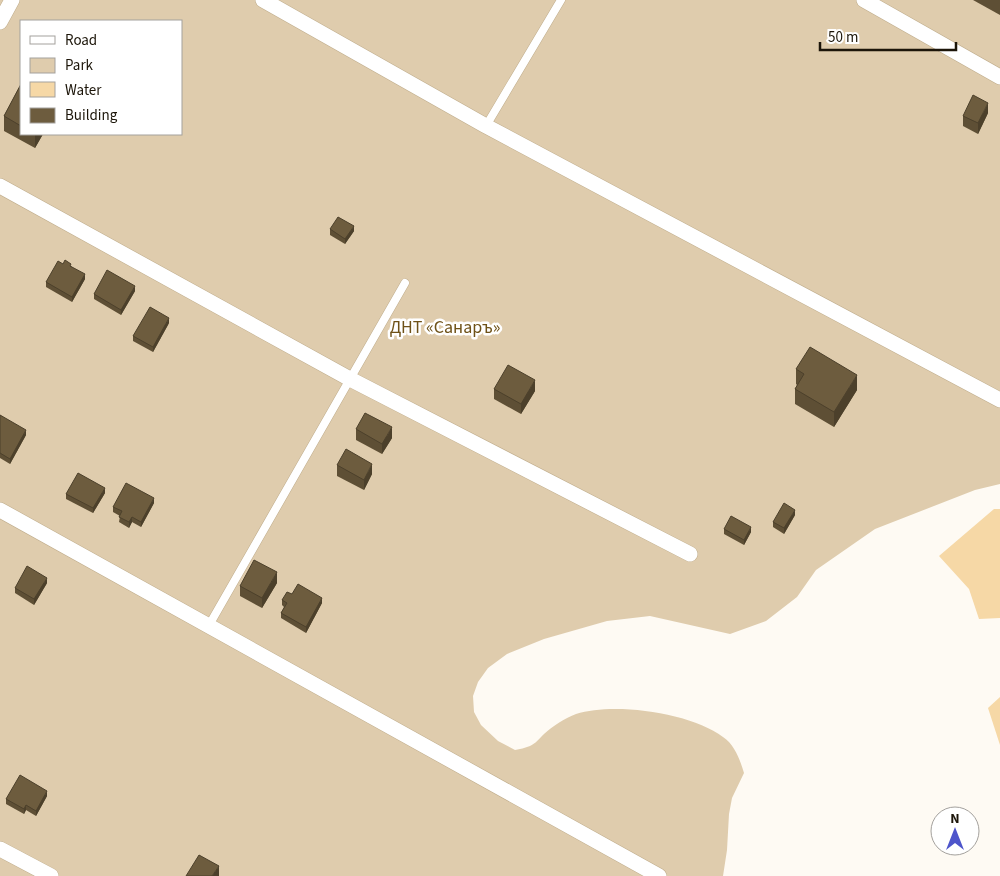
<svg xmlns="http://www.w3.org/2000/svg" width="1000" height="876" font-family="'Source Sans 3',sans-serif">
	<rect width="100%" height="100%" fill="#fefaf3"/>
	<path fill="#dfccad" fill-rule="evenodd" d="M0 0H1000V484L975 490 875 529 816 570 797 597 766 621 730 634 650 616 607 621 544 639 507 654 488 668 478 682 473 696 474 712 481 725 498 741 515 750C520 749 525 748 530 746 535 744 540 738 544 734 553 726 565 718 576 714 615 702 691 713 723 737 735 745 740 760 744 773L732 798 729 814 727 850 723 876H0ZM21 21H181V134H21Z"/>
	<g fill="#f6d8a6">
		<path d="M994 509H1000V618L979 619 969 589 939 556Z"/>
		<path d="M1000 697V745L988 708Z"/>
	</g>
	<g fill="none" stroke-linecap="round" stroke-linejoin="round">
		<defs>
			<g id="lane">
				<path d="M486 126 561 0"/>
				<path d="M208 627 405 283"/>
			</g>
			<g id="street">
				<path d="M263 0 486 126 1000 400"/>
				<path d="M864 0 1000 77"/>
				<path d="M0 22 12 0"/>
				<path d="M0 186 350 379 690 554"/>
				<path d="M0 510 659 876"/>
				<path d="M0 849 51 876"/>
			</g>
		</defs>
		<use href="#lane" stroke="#bfac8b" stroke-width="9"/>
		<use href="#street" stroke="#bfac8b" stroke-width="16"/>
		<use href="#lane" stroke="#fff" stroke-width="8"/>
		<use href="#street" stroke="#fff" stroke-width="15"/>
	</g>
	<g fill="#5e4f35">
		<path d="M973 0H1000V15Z"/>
		<path d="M21 84V134H43L35 148 4 131V116Z"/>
		<path d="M988 113 978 134 963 126V116Z"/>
		<path d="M330 229 354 231 345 244 330 235Z"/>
		<path d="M63 264 71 266 85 279 72 302 46 287V282Z"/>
		<path d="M135 291 121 315 94 299V294Z"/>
		<path d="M169 323 153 352 133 341V336Z"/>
		<path d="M796 369 857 390 834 427 795 404V389L797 385 796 384Z"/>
		<path d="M494 389 535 391 521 414 494 399Z"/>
		<path d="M0 415 26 435 10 464 0 458Z"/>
		<path d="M356 429 392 438 382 454 356 440Z"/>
		<path d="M337 465 372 474 364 490 337 476Z"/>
		<path d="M105 493 93 513 66 499V494Z"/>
		<path d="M154 503 141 527 132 522 129 528 119 522 120 516 113 512V507Z"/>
		<path d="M795 515 784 534 773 527V522Z"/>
		<path d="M724 529 751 532 744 545 724 534Z"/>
		<path d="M47 583 34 605 15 593V588Z"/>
		<path d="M277 583 262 608 240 596V586Z"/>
		<path d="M292 594 322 603 306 633 281 618V613L284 607 282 605V600Z"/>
		<path d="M47 796 36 816 26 810 24 814 6 804V799Z"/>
	</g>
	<g fill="#4c402b">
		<path d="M988 103V113L978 134V123Z"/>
		<path d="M35 134H43L35 148Z"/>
		<path d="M354 226V231L345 244V239Z"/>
		<path d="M85 274V279L72 302V297Z"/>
		<path d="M135 286V291L121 315V310Z"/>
		<path d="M169 318V323L153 352V347Z"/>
		<path d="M857 375V390L834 427V412Z"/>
		<path d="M535 380V391L521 414V404Z"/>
		<path d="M392 427V438L382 454V444Z"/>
		<path d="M26 430V435L10 464V459Z"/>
		<path d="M372 464V474L364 490V480Z"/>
		<path d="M105 488V493L93 513V508Z"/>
		<path d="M154 498V503L141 527V522Z"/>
		<path d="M795 510V515L784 534V528Z"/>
		<path d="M132 517V522L129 528V522Z"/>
		<path d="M751 527V532L744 545V540Z"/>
		<path d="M277 572V583L262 608V598Z"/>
		<path d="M47 578V583L34 605V599Z"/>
		<path d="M322 598V603L306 633V627Z"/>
		<path d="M47 791V796L36 816V811Z"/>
		<path d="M26 805V810L24 814V809Z"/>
		<path d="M219 866V876H212Z"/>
	</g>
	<g fill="#6d5c3e" stroke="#4c402b">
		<path d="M21 84V126L4 116Z"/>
		<path d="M973 95 988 103 978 123 963 116Z"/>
		<path d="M338 217 354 226 345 239 330 229Z"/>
		<path d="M65 260 71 264 70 266 85 274 72 297 46 282 58 261 63 264Z"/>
		<path d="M107 270 135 286 121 310 94 294Z"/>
		<path d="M150 307 169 318 153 347 133 336Z"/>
		<path d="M810 347 857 375 834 412 795 389 804 374 796 369Z"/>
		<path d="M508 365 535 380 521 404 494 389Z"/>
		<path d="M365 413 392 427 382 444 356 429Z"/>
		<path d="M0 415 26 430 10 459 0 453Z"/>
		<path d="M346 449 372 464 364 480 337 465Z"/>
		<path d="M78 473 105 488 93 508 66 494Z"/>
		<path d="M126 483 154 498 141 522 132 517 129 522 119 517 122 511 113 507Z"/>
		<path d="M784 503 795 510 784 528 773 522Z"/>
		<path d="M731 516 751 527 744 540 724 529Z"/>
		<path d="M254 560 277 572 262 598 240 586Z"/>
		<path d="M27 566 47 578 34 599 15 588Z"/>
		<path d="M298 584 322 598 306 627 281 613 287 603 282 600 287 592 292 594Z"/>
		<path d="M20 775 47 791 36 811 26 805 24 809 6 799Z"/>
		<path d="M199 855 219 866 212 876H186Z"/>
	</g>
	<g text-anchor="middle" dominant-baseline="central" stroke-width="5" stroke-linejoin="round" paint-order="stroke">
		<g font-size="18" fill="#6e5117" stroke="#fff">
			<text x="445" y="327">ДНТ «Санаръ»</text>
		</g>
	</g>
	<rect x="20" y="20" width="162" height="115" fill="#ffffff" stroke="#a4a19d"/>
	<rect x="30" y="36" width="25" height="8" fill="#ffffff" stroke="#a4a19d"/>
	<text x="65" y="45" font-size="15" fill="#1c1509">Road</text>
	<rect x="30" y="58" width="25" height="15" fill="#dfccad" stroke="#a4a19d"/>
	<text x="65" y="70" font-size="15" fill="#1c1509">Park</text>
	<rect x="30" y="82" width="25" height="15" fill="#f6d8a6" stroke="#a4a19d"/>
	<text x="65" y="95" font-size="15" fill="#1c1509">Water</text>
	<rect x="30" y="108" width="25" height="15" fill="#6d5c3e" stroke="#a4a19d"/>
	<text x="65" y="120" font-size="15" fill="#1c1509">Building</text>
	<g transform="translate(955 831)"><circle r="24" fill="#ffffff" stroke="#a4a19d"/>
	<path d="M0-4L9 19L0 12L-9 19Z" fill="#4e55cb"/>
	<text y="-8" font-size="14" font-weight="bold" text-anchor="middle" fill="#1c1509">N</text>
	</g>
	<path d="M820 42v8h136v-8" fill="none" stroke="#1c1509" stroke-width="2.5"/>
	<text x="828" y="42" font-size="15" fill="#1c1509" stroke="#ffffff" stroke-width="4" paint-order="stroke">50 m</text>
</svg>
